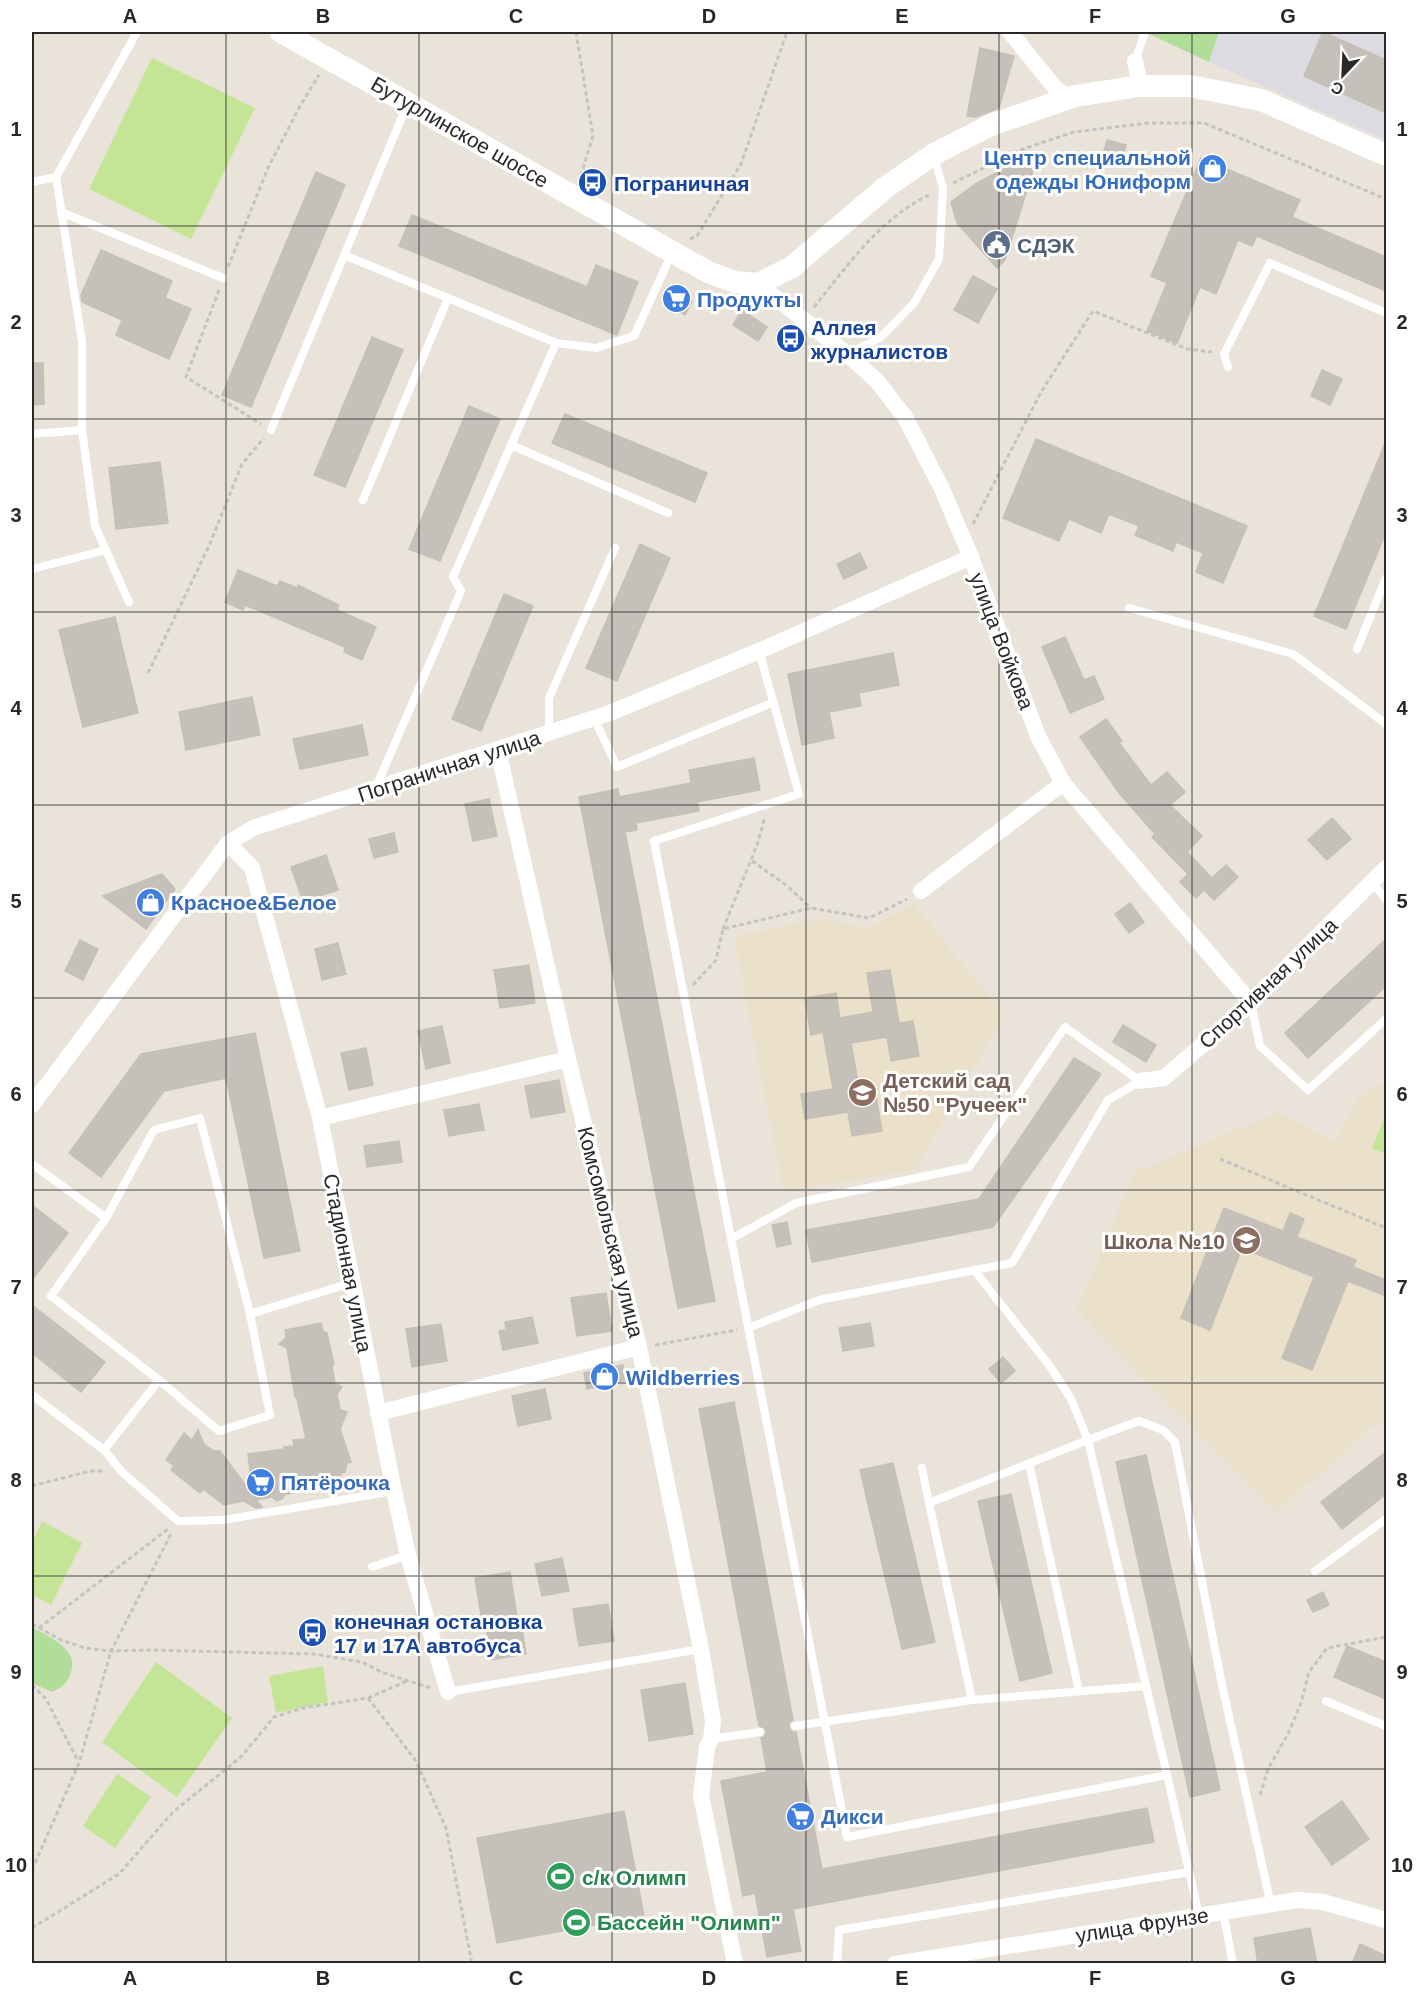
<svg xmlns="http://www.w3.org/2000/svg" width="1418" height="1995" font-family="Helvetica,sans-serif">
	<rect width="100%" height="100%" fill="#eae3da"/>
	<path fill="#dddbe2" d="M1219 32H1386V140L1209 62Z"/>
	<g fill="#ebe0ca">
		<path d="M914 904 1004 1015 915 1170 784 1192 734 937 820 918 868 928Z"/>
		<path d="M1386 1082V1416L1276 1512 1077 1310 1135 1172 1279 1112 1335 1142 1359 1097Z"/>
	</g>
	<g fill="#b0de99">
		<path d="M1145 32H1219L1209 62Z"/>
		<path d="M32 1627C50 1638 83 1650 69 1677 65 1685 61 1688 52 1692L32 1683Z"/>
	</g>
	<g fill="#c3e595">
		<path d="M152 58 255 108 191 239 89 189Z"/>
		<path d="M1386 1114V1154L1372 1148Z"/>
		<path d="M42 1521 82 1543 51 1605 32 1595V1543Z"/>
		<path d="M156 1662 232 1718 177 1797 102 1742Z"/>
		<path d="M323 1666 328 1702 276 1713 269 1676Z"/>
		<path d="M117 1774 151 1797 115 1848 83 1826Z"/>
	</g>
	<g fill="#c5c0ba" stroke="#c5bfb4" stroke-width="1.5">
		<path d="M1323 32 1386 60V113L1304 76Z"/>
		<path d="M980 48 1014 56 999 108 976 117 967 116Z"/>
		<path d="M1107 140 1126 145 1121 163 1102 158Z"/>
		<path d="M1037 158 1005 260 997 268 957 223 951 202 977 183 1006 168Z"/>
		<path d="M1201 158 1300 200 1292 217 1386 257V291L1257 236 1252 246 1238 240 1216 294 1200 287 1177 343 1147 331 1167 283 1151 276Z"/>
		<path d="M316 172 345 185 251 407 222 395Z"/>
		<path d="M412 215 587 287 596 265 638 282 617 335 399 246Z"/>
		<path d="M101 250 172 281 165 298 191 309 169 359 116 335 122 320 82 302 81 295Z"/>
		<path d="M973 276 997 289 978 323 954 310Z"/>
		<path d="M670 289 692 301 685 315 663 303Z"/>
		<path d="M742 310 767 327 758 341 733 325Z"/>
		<path d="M372 337 403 350 345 487 314 475Z"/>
		<path d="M32 363H43L44 404 32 405Z"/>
		<path d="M1322 370 1342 379 1330 405 1311 396Z"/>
		<path d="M469 406 500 419 440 561 409 549Z"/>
		<path d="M565 414 707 473 695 502 552 443Z"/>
		<path d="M1036 439 1247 526 1223 583 1196 572 1203 553 1176 542 1173 551 1135 535 1139 526 1109 514 1101 533 1069 519 1059 541 1003 518Z"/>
		<path d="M1386 441V532L1346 629 1314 616Z"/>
		<path d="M160 462 168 523 116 529 109 468Z"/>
		<path d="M640 544 670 558 617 681 586 668Z"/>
		<path d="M860 553 867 568 844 579 837 564Z"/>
		<path d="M238 570 277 586 280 581 297 588 298 585 339 605 337 610 376 627 362 660 344 652 345 647 245 605 243 610 225 602Z"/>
		<path d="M504 594 533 606 481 731 452 719Z"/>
		<path d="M115 617 138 713 83 727 59 630Z"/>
		<path d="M1065 637 1084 680 1094 676 1104 699 1070 713 1042 647Z"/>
		<path d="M893 653 899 685 859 693 861 706 829 712 834 738 802 745 788 674Z"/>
		<path d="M252 697 260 735 186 750 179 712Z"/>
		<path d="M1106 719 1122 741 1119 743 1151 785 1167 772 1185 792 1170 805 1202 836 1187 852 1212 878 1226 865 1238 877 1214 900 1204 890 1196 898 1180 882 1188 874 1152 837 1155 834 1119 793 1080 737Z"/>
		<path d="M362 725 368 755 300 769 293 739Z"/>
		<path d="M754 758 760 790 697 802 699 811 636 823 637 830 625 832 715 1301 678 1308 579 797 618 789 619 797 691 783 689 770Z"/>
		<path d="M489 799 497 836 473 841 465 804Z"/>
		<path d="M1332 818 1351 839 1327 860 1308 840Z"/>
		<path d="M394 833 398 852 374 858 369 839Z"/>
		<path d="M326 855 338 890 303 901 291 867Z"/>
		<path d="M162 874 175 889 146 929 103 896Z"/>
		<path d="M1130 903 1144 922 1129 933 1115 914Z"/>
		<path d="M1386 939V986L1308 1058 1285 1033Z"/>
		<path d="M80 940 98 949 83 980 65 971Z"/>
		<path d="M338 943 346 974 322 980 315 949Z"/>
		<path d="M529 965 535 1003 500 1008 494 970Z"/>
		<path d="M890 970 899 1023 913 1021 919 1056 891 1061 887 1037 851 1043 861 1099 876 1097 882 1131 852 1136 848 1112 805 1119 801 1094 833 1089 823 1032 811 1035 805 998 836 993 840 1018 873 1012 867 973Z"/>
		<path d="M1123 1025 1156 1045 1146 1062 1113 1042Z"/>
		<path d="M442 1026 450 1063 426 1069 418 1031Z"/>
		<path d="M255 1033 300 1251 264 1258 226 1078 164 1091 101 1177 69 1153 141 1054Z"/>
		<path d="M366 1048 373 1085 349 1090 341 1053Z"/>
		<path d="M1074 1058 1101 1074 993 1227 812 1262 806 1230 979 1199Z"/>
		<path d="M559 1080 565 1112 531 1118 525 1086Z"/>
		<path d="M479 1104 484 1130 449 1136 444 1110Z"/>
		<path d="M399 1141 402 1162 367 1167 364 1146Z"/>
		<path d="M32 1205 68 1233 32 1280Z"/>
		<path d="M1224 1208 1283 1231 1290 1213 1304 1219 1297 1237 1356 1260 1353 1267 1386 1280V1296L1348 1281 1312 1370 1282 1358 1314 1277 1242 1248 1210 1330 1181 1318Z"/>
		<path d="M787 1222 791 1244 777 1247 772 1225Z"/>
		<path d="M606 1293 612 1331 577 1336 571 1298Z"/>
		<path d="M32 1305 105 1362 81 1392 32 1353Z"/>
		<path d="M532 1317 538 1343 503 1350 499 1331 506 1330 505 1322Z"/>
		<path d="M321 1323 323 1331 327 1333 334 1364 332 1367 335 1383 342 1387 337 1394 340 1410 347 1412 340 1429 351 1462 347 1463 345 1472 340 1473 342 1480 284 1495 283 1498 277 1501 272 1497 256 1500 262 1507 256 1508 243 1501 224 1505 203 1489 200 1493 171 1470 174 1466 166 1460 184 1433 192 1440 198 1430 204 1444 214 1451H220L253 1495 248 1454 284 1449V1447L294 1446 293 1440 306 1439 297 1398 295 1397 287 1348 279 1344 286 1338 285 1330Z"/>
		<path d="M870 1323 874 1346 843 1351 839 1328Z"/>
		<path d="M441 1324 447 1361 412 1367 406 1329Z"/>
		<path d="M1003 1357 1015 1371 1001 1383 989 1369Z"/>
		<path d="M623 1365 626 1380 587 1389 584 1373Z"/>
		<path d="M545 1389 551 1419 518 1426 512 1396Z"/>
		<path d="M734 1402 793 1720 789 1723V1727L792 1732H796L822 1869 1147 1808 1154 1842 793 1909 801 1951 767 1957 755 1893 743 1896 721 1781 767 1772 761 1738 764 1737 766 1732 765 1728 759 1726 699 1409Z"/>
		<path d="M1386 1452V1494L1342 1529 1321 1502Z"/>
		<path d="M1146 1455 1220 1790 1190 1797 1116 1462Z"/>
		<path d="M893 1463 935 1642 902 1649 860 1470Z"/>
		<path d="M1011 1494 1052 1673 1020 1681 978 1501Z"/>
		<path d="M562 1558 569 1591 542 1596 535 1564Z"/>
		<path d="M510 1572 517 1617H520L526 1654 491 1660 484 1615H481L475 1578Z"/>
		<path d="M1323 1592 1329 1605 1313 1612 1307 1600Z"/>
		<path d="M608 1604 614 1641 579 1646 573 1609Z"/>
		<path d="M1347 1646 1386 1662V1699L1334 1677Z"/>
		<path d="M685 1683 693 1734 649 1741 641 1690Z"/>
		<path d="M1342 1801 1369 1839 1332 1865 1305 1827Z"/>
		<path d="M624 1811 644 1916 497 1943 477 1838Z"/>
		<path d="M1310 1928 1317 1964H1258L1254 1938Z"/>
		<path d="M1360 1944 1386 1956V1964H1352Z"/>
	</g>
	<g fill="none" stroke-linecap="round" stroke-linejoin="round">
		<g stroke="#c3c3c3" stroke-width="3" stroke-dasharray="4.5 3" stroke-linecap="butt">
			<path d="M576 32 593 136 580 178"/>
			<path d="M953 183 1020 150 1074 132 1149 123H1204L1386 199"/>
			<path d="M690 239 697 236 741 164 787 32"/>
			<path d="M228 267 268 168 300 106 319 75"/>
			<path d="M219 290 186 377 261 424"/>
			<path d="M814 307C849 264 880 218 931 194"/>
			<path d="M973 524 1041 392 1093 311 1187 349 1212 352"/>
			<path d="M148 673 209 546 242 464 264 438"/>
			<path d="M752 861 786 885 811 908"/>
			<path d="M723 929 757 845 765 817"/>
			<path d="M693 985 716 960 723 929 811 908 869 918 907 899"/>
			<path d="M1220 1159 1386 1228"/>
			<path d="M655 1345 737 1330"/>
			<path d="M32 1486 90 1471H105"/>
			<path d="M32 1624 61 1640 85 1648 111 1651 150 1650 314 1654 362 1662 381 1672 431 1688"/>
			<path d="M39 1628 168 1529"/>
			<path d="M32 1685 46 1699 78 1761"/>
			<path d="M368 1698 416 1761 446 1828 472 1964"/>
			<path d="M1260 1795 1268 1769 1288 1734 1301 1703 1309 1672 1327 1648 1386 1637"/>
			<path d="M32 1870 79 1763 111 1651 172 1532"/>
			<path d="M32 1928 119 1874 173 1812 241 1757 274 1717 303 1708 368 1698 407 1681"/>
		</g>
		<g stroke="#fff" stroke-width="8">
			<path d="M1135 61 1145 32"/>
			<path d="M56 177 82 342V430L95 526 129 602"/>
			<path d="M32 182 56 177 137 32"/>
			<path d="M61 212 223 278"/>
			<path d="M344 255 448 298"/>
			<path d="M847 354 880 338 914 303 939 259 943 188 934 157"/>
			<path d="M1228 367 1224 354 1270 263 1386 313"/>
			<path d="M271 430 407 105"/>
			<path d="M32 434 82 430"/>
			<path d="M511 445 668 513"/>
			<path d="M363 500 448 298 556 343 596 348 634 336 672 253"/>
			<path d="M32 569 106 550"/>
			<path d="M1129 608 1293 654 1386 724"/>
			<path d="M1357 649 1386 578"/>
			<path d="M759 651 799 794 654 841 847 1837 1167 1775 1199 1915"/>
			<path d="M594 718 617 767 774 702"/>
			<path d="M549 733V698L615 548"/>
			<path d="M376 787 461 591 453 577 556 343"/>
			<path d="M1372 883 1386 899"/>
			<path d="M1251 1003 1260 1046 1308 1090 1386 1019"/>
			<path d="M32 1164 106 1218 51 1296 159 1380"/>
			<path d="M106 1218 154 1130 200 1118 250 1314"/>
			<path d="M731 1239 796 1203 969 1167 1065 1027 1140 1081 1108 1100 1012 1263 819 1300 748 1328"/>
			<path d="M974 1270 1049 1365 1071 1399 1088 1440 1139 1421 1163 1430 1175 1442 1222 1685 1271 1905"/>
			<path d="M32 1395 104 1450 122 1472 178 1521 223 1520 394 1491"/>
			<path d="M104 1450 159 1380 219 1431 270 1415 250 1314 351 1283"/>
			<path d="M1029 1463 1079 1691"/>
			<path d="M922 1468 929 1503"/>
			<path d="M372 1567 408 1555"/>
			<path d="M1315 1571 1386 1519"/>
			<path d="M448 1692 701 1649"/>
			<path d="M972 1700 929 1503 1088 1440 1167 1775"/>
			<path d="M1326 1701 1386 1726"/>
			<path d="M795 1726 972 1700 1146 1686"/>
			<path d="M711 1739 760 1732"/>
			<path d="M1223 1912 1233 1964"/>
			<path d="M837 1964 839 1930 1189 1872"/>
		</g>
		<g stroke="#fff" stroke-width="16">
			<path d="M1010 32 1056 89 1070 97"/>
			<path d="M1135 61 1140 86"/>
			<path d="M758 284 847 354 877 381 905 417 942 489 971 557 1038 736 1063 783 1251 1003"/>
			<path d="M498 750 568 1059 639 1347 701 1649 713 1721 711 1739 707 1747 701 1795 735 1964"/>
			<path d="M228 843 252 868 320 1118 394 1491 408 1555 448 1692"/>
			<path d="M921 891 1063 783"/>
			<path d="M1140 1081 1164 1078 1251 1003 1386 868"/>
			<path d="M32 1105 228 843 253 828 610 713 759 651 971 557"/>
			<path d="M320 1118 568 1059"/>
			<path d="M378 1413 639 1347"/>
			<path d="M895 1964 1298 1900 1323 1902 1386 1920"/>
		</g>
		<path stroke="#fff" stroke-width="22" d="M281 32 708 272 735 282 758 284 792 267 886 187 934 154 991 125 1075 96 1140 86H1190L1261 100 1386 155"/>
	</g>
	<path fill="none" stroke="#282828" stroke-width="1.5" stroke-opacity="0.55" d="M226 32V1964M419 32V1964M612 32V1964M806 32V1964M999 32V1964M1192 32V1964M32 226H1386M32 419H1386M32 612H1386M32 805H1386M32 998H1386M32 1190H1386M32 1383H1386M32 1576H1386M32 1769H1386"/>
	<defs>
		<symbol id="shop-disc" viewBox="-11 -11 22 22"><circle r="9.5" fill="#3f7fe0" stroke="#fff"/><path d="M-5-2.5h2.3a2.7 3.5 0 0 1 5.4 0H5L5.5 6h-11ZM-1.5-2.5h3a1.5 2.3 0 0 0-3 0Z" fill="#fff"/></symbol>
		<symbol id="bus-disc" viewBox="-11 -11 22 22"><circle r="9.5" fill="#1a4fb4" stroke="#fff"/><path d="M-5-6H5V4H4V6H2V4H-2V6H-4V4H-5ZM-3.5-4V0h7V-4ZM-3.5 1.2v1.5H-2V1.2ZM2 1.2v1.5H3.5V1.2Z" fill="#fff"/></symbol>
		<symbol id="civic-disc" viewBox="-11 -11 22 22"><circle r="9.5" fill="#5c6f8a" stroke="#fff"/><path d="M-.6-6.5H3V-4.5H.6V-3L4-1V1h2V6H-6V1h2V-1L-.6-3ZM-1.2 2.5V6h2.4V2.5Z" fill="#fff"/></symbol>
		<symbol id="supermarket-disc" viewBox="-11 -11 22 22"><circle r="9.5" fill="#3f7fe0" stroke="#fff"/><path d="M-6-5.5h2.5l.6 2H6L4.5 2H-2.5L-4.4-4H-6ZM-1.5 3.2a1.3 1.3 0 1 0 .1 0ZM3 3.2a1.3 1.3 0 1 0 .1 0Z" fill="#fff"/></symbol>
		<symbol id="school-disc" viewBox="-11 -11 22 22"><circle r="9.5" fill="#8d6e63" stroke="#fff"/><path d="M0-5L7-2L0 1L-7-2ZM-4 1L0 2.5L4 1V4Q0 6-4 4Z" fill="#fff"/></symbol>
		<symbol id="stadium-disc" viewBox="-11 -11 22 22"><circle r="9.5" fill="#2e9e5b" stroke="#fff"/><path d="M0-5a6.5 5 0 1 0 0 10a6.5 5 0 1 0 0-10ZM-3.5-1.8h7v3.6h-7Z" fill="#fff"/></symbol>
	</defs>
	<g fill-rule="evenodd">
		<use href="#shop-disc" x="1196" y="152" width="33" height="33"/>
		<use href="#bus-disc" x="576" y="166" width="33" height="33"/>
		<use href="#civic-disc" x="980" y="228" width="33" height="33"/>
		<use href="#supermarket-disc" x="660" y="282" width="33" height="33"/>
		<use href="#bus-disc" x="774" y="322" width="33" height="33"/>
		<use href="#shop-disc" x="134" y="886" width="33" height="33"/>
		<use href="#school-disc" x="846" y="1076" width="33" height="33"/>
		<use href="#school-disc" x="1230" y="1224" width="33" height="33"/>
		<use href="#shop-disc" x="588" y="1360" width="33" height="33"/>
		<use href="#supermarket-disc" x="244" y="1466" width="33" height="33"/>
		<use href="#bus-disc" x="296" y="1616" width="33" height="33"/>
		<use href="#supermarket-disc" x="784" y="1800" width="33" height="33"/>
		<use href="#stadium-disc" x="544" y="1860" width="33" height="33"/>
		<use href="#stadium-disc" x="560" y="1906" width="33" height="33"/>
	</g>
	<g text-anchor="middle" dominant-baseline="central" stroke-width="6" stroke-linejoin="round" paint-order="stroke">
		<g font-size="21" fill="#282828" stroke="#fff">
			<text transform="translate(460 132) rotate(30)">Бутурлинское шоссе</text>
			<text transform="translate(1002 641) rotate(69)">улица Войкова</text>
			<text transform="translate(449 766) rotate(-18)">Пограничная улица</text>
			<text transform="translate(1268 983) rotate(-43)">Спортивная улица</text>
			<text transform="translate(611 1232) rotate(76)">Комсомольская улица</text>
			<text transform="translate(348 1263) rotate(79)">Стадионная улица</text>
			<text transform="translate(1142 1925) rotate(-9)">улица Фрунзе</text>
		</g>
		<g font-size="21" font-weight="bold" fill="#366cbe" stroke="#fff" text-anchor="start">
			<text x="1191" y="157" text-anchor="end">Центр специальной<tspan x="1191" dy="24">одежды Юниформ</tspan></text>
			<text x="697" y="299">Продукты</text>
			<text x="171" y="902">Красное&amp;Белое</text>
			<text x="626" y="1377">Wildberries</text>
			<text x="281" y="1482">Пятёрочка</text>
			<text x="821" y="1816">Дикси</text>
		</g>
		<g font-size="21" font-weight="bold" fill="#164399" stroke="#fff" text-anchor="start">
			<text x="614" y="183">Пограничная</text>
			<text x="811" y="327">Аллея<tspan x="811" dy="24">журналистов</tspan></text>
			<text x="334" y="1621">конечная остановка<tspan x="334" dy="24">17 и 17А автобуса</tspan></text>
		</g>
		<g font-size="21" font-weight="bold" fill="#4e5e75" stroke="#fff" text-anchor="start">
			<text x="1017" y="245">СДЭК</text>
		</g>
		<g font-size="21" font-weight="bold" fill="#785e54" stroke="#fff" text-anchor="start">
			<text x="883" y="1080">Детский сад<tspan x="883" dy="24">№50 "Ручеек"</tspan></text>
			<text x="1225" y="1241" text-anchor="end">Школа №10</text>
		</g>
		<g font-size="21" font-weight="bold" fill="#27864d" stroke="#fff" text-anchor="start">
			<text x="582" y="1877">с/к Олимп</text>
			<text x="597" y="1922">Бассейн "Олимп"</text>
		</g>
	</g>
	<rect width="1418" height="1995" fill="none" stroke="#ffffff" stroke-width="66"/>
	<g transform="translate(1343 75) rotate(203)" stroke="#ffffff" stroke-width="4.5" paint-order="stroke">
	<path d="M0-4.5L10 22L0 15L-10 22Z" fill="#282828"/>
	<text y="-9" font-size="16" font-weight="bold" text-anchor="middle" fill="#282828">С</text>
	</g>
	<rect x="33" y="33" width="1352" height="1929" fill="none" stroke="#282828" stroke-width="2"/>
	<g font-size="20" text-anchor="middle" font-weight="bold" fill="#282828">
		<text x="130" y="23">A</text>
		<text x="323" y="23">B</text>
		<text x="516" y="23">C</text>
		<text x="709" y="23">D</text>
		<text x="902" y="23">E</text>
		<text x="1095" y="23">F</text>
		<text x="1288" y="23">G</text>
		<text x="16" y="136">1</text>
		<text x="1402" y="136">1</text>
		<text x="16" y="329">2</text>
		<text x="1402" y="329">2</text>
		<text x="16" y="522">3</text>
		<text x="1402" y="522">3</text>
		<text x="16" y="715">4</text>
		<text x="1402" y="715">4</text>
		<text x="16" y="908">5</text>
		<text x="1402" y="908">5</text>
		<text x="16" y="1101">6</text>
		<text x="1402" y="1101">6</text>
		<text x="16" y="1294">7</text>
		<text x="1402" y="1294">7</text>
		<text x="16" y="1487">8</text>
		<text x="1402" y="1487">8</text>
		<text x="16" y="1679">9</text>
		<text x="1402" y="1679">9</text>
		<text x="16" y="1872">10</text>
		<text x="1402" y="1872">10</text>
		<text x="130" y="1985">A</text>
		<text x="323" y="1985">B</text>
		<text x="516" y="1985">C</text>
		<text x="709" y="1985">D</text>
		<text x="902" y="1985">E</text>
		<text x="1095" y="1985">F</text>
		<text x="1288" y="1985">G</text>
	</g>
</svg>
